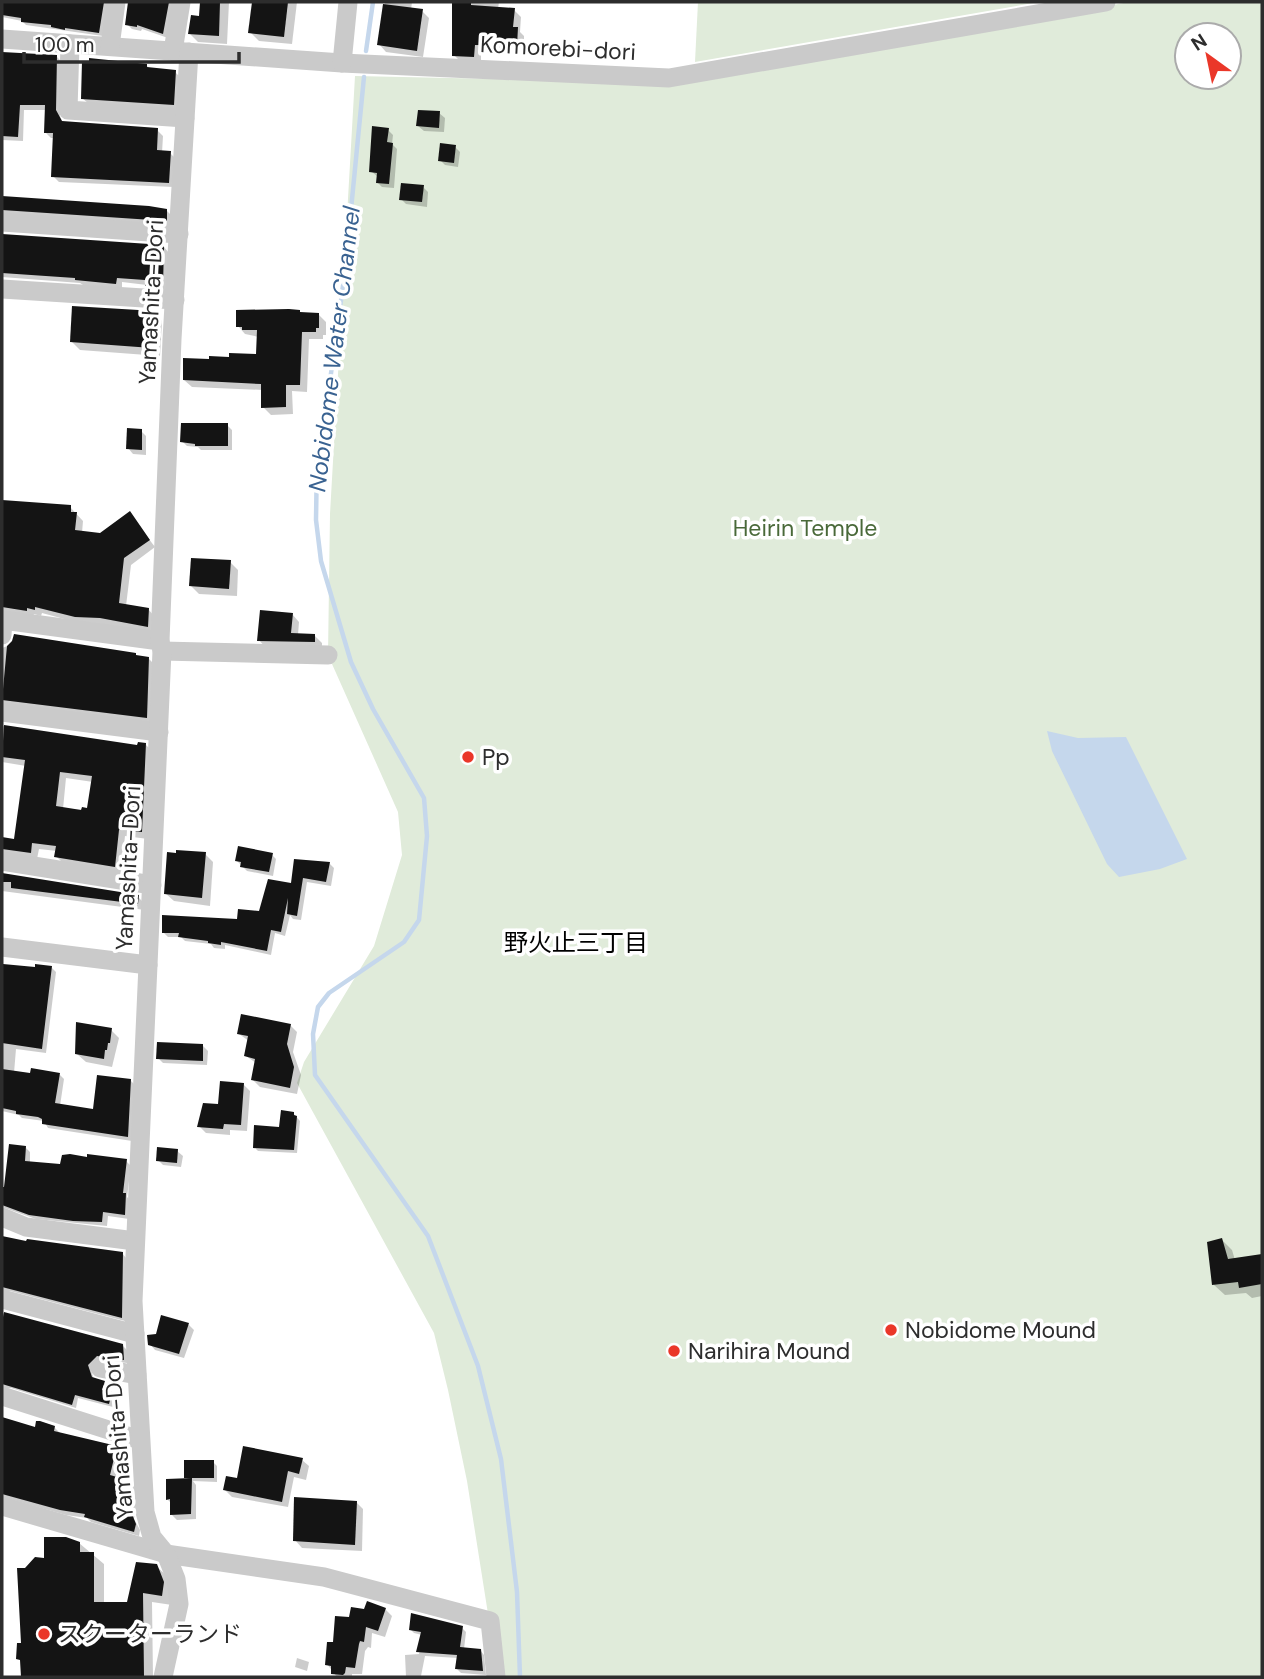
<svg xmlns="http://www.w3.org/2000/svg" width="1264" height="1679" font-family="'DM Sans','Noto Sans JP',sans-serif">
	<rect width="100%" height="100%" fill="#fff"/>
	<g fill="#e0ebda" fill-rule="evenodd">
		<path d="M698 2H1039L695 62Z"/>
		<path d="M1129 2H1262V1677H498L467 1481 448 1390 434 1333 297 1083 304 1062 374 946 402 855 398 812 328 655 330 514 355 76 686 83ZM1187 35H1229V77H1187Z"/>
	</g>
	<path fill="#c5d7ec" d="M1047 731 1078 738 1126 737 1187 859 1160 869 1119 877 1107 864 1052 751Z"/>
	<g fill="#0003" fill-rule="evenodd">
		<path d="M2 2H108L103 36 26 25 22 21 2 17Z"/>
		<path d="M129 2H174L168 38 142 29 141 31 132 29 127 24Z"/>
		<path d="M202 2H229L227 44 198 42 190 34 200 17Z"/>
		<path d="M253 2H297L292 44 259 41 250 32Z"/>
		<path d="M385 2H412L411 10 422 11 429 18 423 57 386 52 379 44Z"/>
		<path d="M455 2H499L498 9 514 10 521 17 520 32 524 36V52L481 51V63L461 62 454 55Z"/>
		<path d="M2 54 57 57 62 62 60 116 62 121 67 124 157 130 163 136 162 153H170L176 159 174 187 59 182 53 176 55 138H51L46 133V110H24L23 141 2 140Z"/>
		<path d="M146 65 151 70 175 72 180 77 178 109 88 103 82 98Z"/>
		<path d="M439 113 445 118 444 132 424 131 418 126Z"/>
		<path d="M388 130 393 135 392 144 397 149 394 188 382 187 377 182 378 177 371 171Z"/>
		<path d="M455 147 460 152 458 167 445 165 440 160Z"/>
		<path d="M423 187 428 192 427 207 406 204 401 199Z"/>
		<path d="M2 198 167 211 172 216V225L2 218Z"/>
		<path d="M2 236 164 247 169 253 168 292 153 291 147 285 122 282V289L83 285 80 283 2 277Z"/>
		<path d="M154 313 162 321 160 356 80 350 72 342Z"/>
		<path d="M319 315 326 322V335H323V339H309L307 392 292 391 293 414 271 415 263 407V390L192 387 184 380 211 361 258 356 259 337 245 334 238 326Z"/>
		<path d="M227 425 232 430V450H201L198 447 187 446 182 441Z"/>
		<path d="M141 431 146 436V455L133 454 128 448Z"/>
		<path d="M2 501 70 507 83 521 82 533 101 535 129 513 155 547 131 565 126 606 148 609 155 617V633L83 624 42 613 41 616 34 614 33 617 2 616Z"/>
		<path d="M230 562 238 570 237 596 199 594 191 586Z"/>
		<path d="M292 614 299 622 298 635 315 636 322 643V649L266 648 259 640Z"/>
		<path d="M13 644 149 659 156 666 153 724 2 703V648Z"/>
		<path d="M2 726 139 747 145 744 152 751 148 839 125 836 121 873 63 863 56 856 57 851 39 849 37 859 2 858V839L16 841 26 766 2 762ZM66 778 93 782 89 810 63 809Z"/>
		<path d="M205 854 213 862 210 906 174 901 165 893Z"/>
		<path d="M272 855 276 859 273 876 247 871 237 861Z"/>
		<path d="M296 861 329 863 334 868 331 886 307 882 301 920 293 919 290 915 285 936 275 933 271 955 225 945V949L214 948 211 944 185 941 181 937H168L163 932 239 921 261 913 293 885Z"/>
		<path d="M2 875 138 897 145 904V910L2 891Z"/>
		<path d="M2 965 36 969 51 967 56 972 46 1053 16 1049 14 1073 60 1075 64 1079 60 1106 94 1111 130 1080 135 1085 132 1141 48 1128 44 1121 22 1118 19 1115 2 1111Z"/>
		<path d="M290 1025 297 1032 293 1052 301 1075 297 1094 260 1087 253 1080 256 1063 246 1056 249 1041 239 1034Z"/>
		<path d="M109 1028 119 1038 112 1067 86 1062 77 1054Z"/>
		<path d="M203 1046 208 1051 207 1065 163 1063 158 1058Z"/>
		<path d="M243 1084 250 1091 247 1131 230 1130V1135L206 1133 199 1126Z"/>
		<path d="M293 1113 300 1121 297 1153 258 1151 254 1147 281 1129Z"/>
		<path d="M25 1147 30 1152V1164L62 1166 126 1161 131 1166 127 1197 130 1200 129 1219 108 1216 107 1226 36 1219 2 1207V1189H5Z"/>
		<path d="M177 1151 183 1156 181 1167 163 1165 158 1160Z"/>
		<path d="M2 1237 28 1244 122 1253 126 1258 125 1321 10 1291 2 1293Z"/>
		<path d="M1222 1240 1232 1250 1235 1260 1262 1256V1296L1252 1298 1246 1293 1225 1295 1214 1285Z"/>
		<path d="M2 1313 122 1345 127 1350V1363L101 1360 91 1370 94 1380 104 1383 108 1387 106 1393 115 1398 113 1407 78 1398 76 1408 11 1388 2 1390Z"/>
		<path d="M162 1317 189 1325 194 1330 184 1358 155 1350 150 1344 157 1336Z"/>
		<path d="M2 1420 36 1430 54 1427 60 1433 116 1448 122 1453 116 1478 130 1482 135 1488 132 1500 136 1505 134 1519 140 1530 139 1536 91 1522 87 1518 66 1515 2 1497Z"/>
		<path d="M302 1460 309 1466 306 1480 294 1477 288 1507 232 1497 225 1490 238 1480Z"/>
		<path d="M213 1462 217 1466V1482L193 1481 196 1485V1519L177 1520 172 1515 171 1503 167 1499 189 1480 186 1477Z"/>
		<path d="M356 1502 363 1509 362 1551 302 1548 295 1540Z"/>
		<path d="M79 1543 104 1564V1604L129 1603 156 1566 167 1576 172 1605 152 1602 153 1677H23L22 1662 18 1658 23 1644 26 1570Z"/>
		<path d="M385 1609 392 1616 385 1637 372 1633 371 1648 368 1647 365 1651 362 1674H352V1677H337L327 1664 335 1644 351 1619 365 1611Z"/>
		<path d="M462 1628 466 1632 464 1649 480 1650 484 1655 486 1675 461 1673 457 1669 458 1658 425 1656 421 1676 424 1677H406L405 1655 419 1654 422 1635 414 1633 410 1629Z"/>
		<path d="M297 1658 309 1662 307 1671 295 1667Z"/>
	</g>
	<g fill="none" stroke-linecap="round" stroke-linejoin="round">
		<g stroke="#c5d7ec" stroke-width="4.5">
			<path d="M366 51 373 2"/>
			<path d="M364 77 345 271 322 439 317 458 316 520 321 561 351 662 373 709 424 798 427 836 419 920 404 942 329 993 318 1007 313 1034 315 1075 428 1236 478 1366 501 1459 517 1592 520 1677"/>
		</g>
	</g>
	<g fill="#141414" fill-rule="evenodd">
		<path d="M2 2H104L99 33 65 28V30L51 27V25L21 22V18L2 15Z"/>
		<path d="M128 2H169L163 34 137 25V27L125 25Z"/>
		<path d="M200 2H220L219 36 188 34 191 15 199 16Z"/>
		<path d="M252 2H288L284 37 248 33Z"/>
		<path d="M452 2H471V5L515 8 513 27H518L517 46 475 45 474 57 452 56Z"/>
		<path d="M383 4 423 9 417 51 377 45Z"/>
		<path d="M2 52 57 55 56 110 62 121 158 128 157 150 171 151 169 183 51 177 53 133H44L45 105H20L18 137 2 136Z"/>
		<path d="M89 58 147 64V67L176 70 174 105 81 99 82 61H89Z"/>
		<path d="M418 110 440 111 439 128 416 126Z"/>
		<path d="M372 126 389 128 387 142 393 143 389 184 376 183 377 173 369 172Z"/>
		<path d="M440 143 456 145 454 163 438 161Z"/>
		<path d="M401 183 424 185 422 202 399 200Z"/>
		<path d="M2 196 149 206 167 209V221L2 210Z"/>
		<path d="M2 234 164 245 163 287 145 286V280L117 278 116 284 75 280V278L2 273Z"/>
		<path d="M72 306 155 311 152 348 70 342Z"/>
		<path d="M289 309 300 310V312L319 313V328H316V332H302L300 385H286V407L261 408V384L183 380V358L209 359V356L229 357V353L256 354 257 330H242V327H236V310Z"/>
		<path d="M181 423H228V446H195V444L180 442Z"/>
		<path d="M127 428 142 429V450L126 449Z"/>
		<path d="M2 500 71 505V512H77L75 530 100 533 130 511 150 540 124 558 119 603 149 608 148 627 100 618 75 617 35 607V610L27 608V611L2 607Z"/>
		<path d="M191 558 231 560 229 589 189 586Z"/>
		<path d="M260 610 293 613 291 633 315 634V642L257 641Z"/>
		<path d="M14 634 136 653V655L149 657 147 718 2 700 7 646 12 641Z"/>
		<path d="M4 725 137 745 138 742 146 743 142 832 119 830 115 867 54 857 56 846 32 843 31 853 2 849V837L14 839 25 760 2 757ZM60 772 92 776 87 808 82 807 81 810 56 806Z"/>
		<path d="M238 846 273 853 269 872 240 867 241 862 235 861Z"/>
		<path d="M176 850 206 852 202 898 164 894 167 852 176 853Z"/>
		<path d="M294 859 330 862 326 882 303 878 297 916 287 914 288 898 281 932 271 930 267 951 221 942V945L208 943V941L178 937 179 933H162V915L237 919 238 909 259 911 268 879 291 883Z"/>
		<path d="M2 873 139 895 138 904 11 888V882H2Z"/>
		<path d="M3 964 35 967V964L52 966 42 1049 2 1043Z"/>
		<path d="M241 1014 291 1024 287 1044 294 1067 290 1088 251 1080 255 1059 244 1056 248 1036 237 1034Z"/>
		<path d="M76 1022 112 1028 110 1043H108L107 1050H105L104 1059 75 1054Z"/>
		<path d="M157 1042 203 1044V1061L156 1059Z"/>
		<path d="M31 1068 60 1073 55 1103 93 1109 97 1075 131 1079 128 1137 42 1124V1119L38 1117 16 1114V1111L2 1108V1069L30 1073Z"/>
		<path d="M220 1081 244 1083 241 1125 224 1124 223 1129 197 1127 203 1103 218 1104Z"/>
		<path d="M281 1110 294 1112V1115L297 1116 294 1150 253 1148 254 1125 279 1127Z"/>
		<path d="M9 1144 26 1146 25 1161 60 1164 62 1155 70 1154 87 1157V1154L127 1159 123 1193H126L125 1215 103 1212 102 1222 73 1221 29 1215 2 1205V1187H4Z"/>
		<path d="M157 1147 178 1149 177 1163 156 1161Z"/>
		<path d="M2 1236 26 1241 27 1239 123 1252 122 1318 2 1287Z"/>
		<path d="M1222 1238 1228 1259 1262 1254V1284L1239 1288 1238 1282 1212 1285 1207 1242Z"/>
		<path d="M4 1312 123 1344 124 1360 97 1356 88 1365 92 1377 105 1381 102 1390 112 1392 109 1404 75 1395 72 1405 2 1384V1322Z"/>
		<path d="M161 1315 189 1323 179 1354 148 1345 147 1335 156 1334Z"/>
		<path d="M2 1417 35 1427 36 1421H40L55 1426 54 1431 117 1446 110 1475 131 1481 127 1497 132 1498 129 1514H132L136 1524 134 1532 84 1517 85 1514 60 1510 2 1494Z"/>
		<path d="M243 1446 303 1458 299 1474 288 1471 282 1502 223 1490 226 1476 237 1478Z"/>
		<rect x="184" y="1460" width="30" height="18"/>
		<path d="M192 1478 191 1514 170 1515V1499L166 1500V1479Z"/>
		<path d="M294 1497 357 1501 355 1545 293 1541Z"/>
		<path d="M44 1537H66L80 1542V1552H94V1602H127L136 1562 157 1564 164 1582 162 1596 143 1593 144 1677H21L20 1660 16 1659 17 1643H21L17 1568H25L35 1557 44 1558Z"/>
		<path d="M367 1601 386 1608 378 1631 366 1627 364 1642 360 1641 359 1644 355 1668 346 1667 345 1673 343 1675 331 1674V1666L325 1665 327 1642H333L335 1616 349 1617 351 1607 364 1609Z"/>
		<path d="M411 1613 463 1626 460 1647 481 1649 483 1671 455 1669 457 1655 416 1652 421 1632 409 1630Z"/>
	</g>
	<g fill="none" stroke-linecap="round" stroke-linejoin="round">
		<g stroke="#cacaca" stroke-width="19">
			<path d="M2 39 342 63 669 78 1106 2"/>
			<path d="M70 44 68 110 185 118"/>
			<path d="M110 46 116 2"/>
			<path d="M173 51 181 2"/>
			<path d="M342 63 348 2"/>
			<path d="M2 222 179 234"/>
			<path d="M2 289 175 300"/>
			<path d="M2 635 3 620 160 641"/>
			<path d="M162 651 328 655"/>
			<path d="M2 712 159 732"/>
			<path d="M2 861 152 885"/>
			<path d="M2 947 148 965"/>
			<path d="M2 1217 26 1227 135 1241"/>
			<path d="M2 1299 135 1334"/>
			<path d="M100 1368 137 1375"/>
			<path d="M2 1396 140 1440"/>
			<path d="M2 1506 166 1554 324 1577 490 1621 496 1677"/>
			<path d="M163 1677 179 1604 176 1579 166 1554 152 1537 145 1512 133 1301 162 651 160 641 172 339 189 52"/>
		</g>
	</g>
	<g fill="#ea3729" stroke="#fff" stroke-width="2.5">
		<circle cx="468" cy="757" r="7"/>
		<circle cx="891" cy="1330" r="7"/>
		<circle cx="674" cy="1351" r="7"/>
		<circle cx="44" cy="1634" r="7"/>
	</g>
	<g text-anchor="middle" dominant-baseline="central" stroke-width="7" stroke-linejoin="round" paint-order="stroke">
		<g font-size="23" fill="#2d2d2d" stroke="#fff">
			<text transform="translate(558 48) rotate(3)">Komorebi-dori</text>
			<text transform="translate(151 302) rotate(-87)">Yamashita-Dori</text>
			<text transform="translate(128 868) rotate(-87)">Yamashita-Dori</text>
			<text transform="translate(118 1437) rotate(-95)">Yamashita-Dori</text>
		</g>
		<g font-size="23" fill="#496939" stroke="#fff">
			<text x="805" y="528">Heirin Temple</text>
		</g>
		<g font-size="23" fill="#2d2d2d" stroke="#fff" text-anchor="start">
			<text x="482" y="757">Pp</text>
			<text x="905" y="1330">Nobidome Mound</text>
			<text x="688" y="1351">Narihira Mound</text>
			<text x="58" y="1634">スクーターランド</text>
		</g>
		<g font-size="24" font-style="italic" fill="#396291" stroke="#fff">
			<text transform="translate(334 349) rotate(-83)">Nobidome Water Channel</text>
		</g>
		<g font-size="24" fill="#000" stroke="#fff">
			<text x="576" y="942">野火止三丁目</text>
		</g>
	</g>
	<rect width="1264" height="1679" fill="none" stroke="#2d2d2d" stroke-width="7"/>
	<g transform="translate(1208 56) rotate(327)"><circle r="33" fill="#ffffff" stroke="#ababab" stroke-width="2"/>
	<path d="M0-5L12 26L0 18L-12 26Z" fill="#ea3729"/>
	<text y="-10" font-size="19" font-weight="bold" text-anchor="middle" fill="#2d2d2d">N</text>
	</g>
	<path d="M24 52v10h215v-10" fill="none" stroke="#2d2d2d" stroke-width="3.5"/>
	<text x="35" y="52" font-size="21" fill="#2d2d2d" stroke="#ffffff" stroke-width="5" paint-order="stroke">100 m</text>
</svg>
